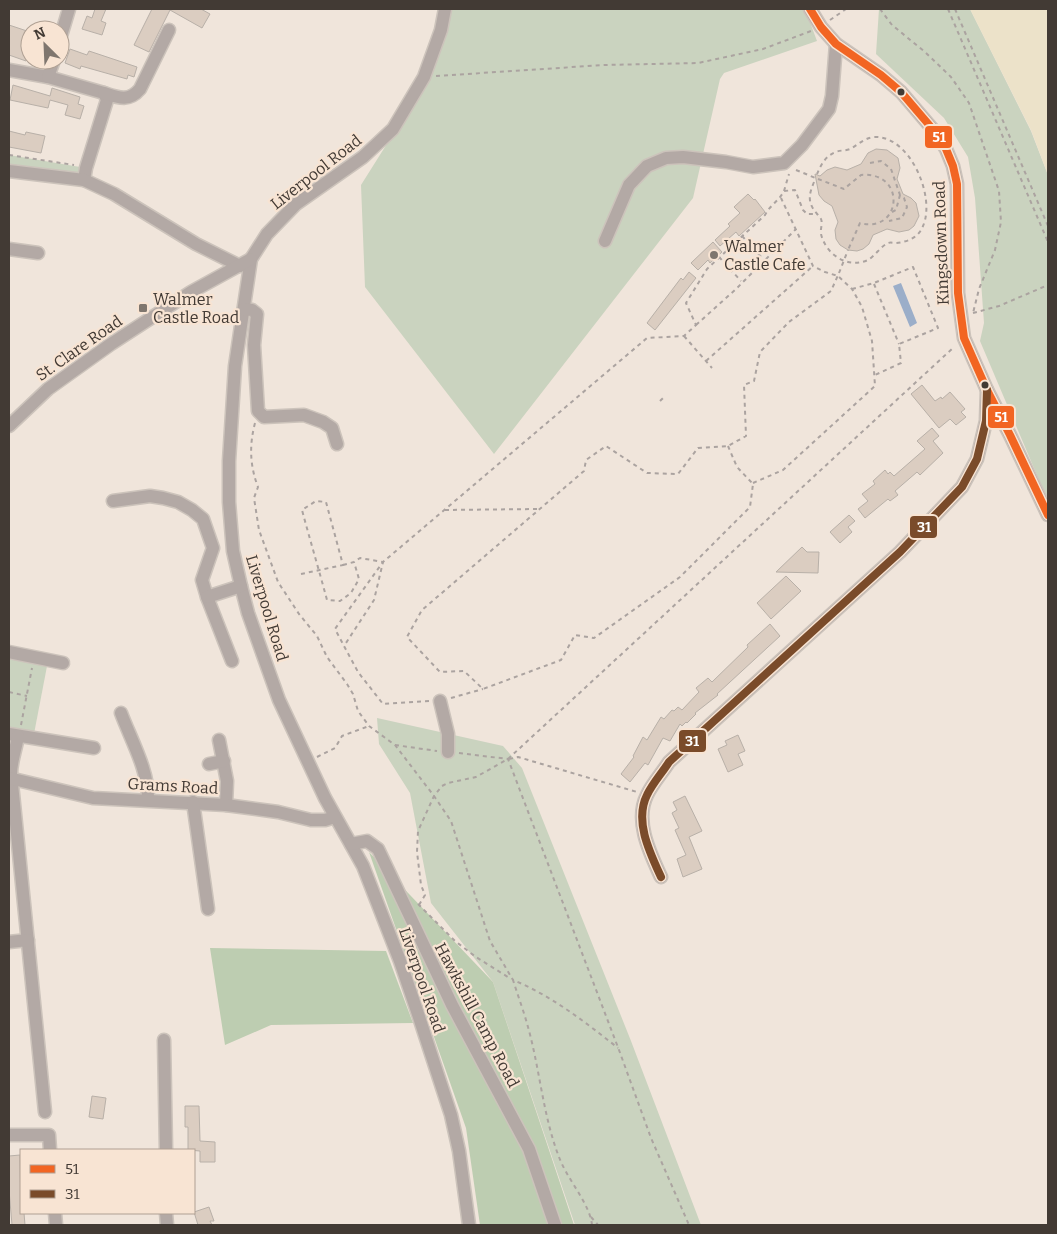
<svg xmlns="http://www.w3.org/2000/svg" width="1057" height="1234" font-family="Bitter,serif">
	<rect width="100%" height="100%" fill="#f0e5db"/>
	<g fill="#cad3bf">
		<path d="M450 9H805L817 41 724 73 720 79 693 198 494 454 365 287 361 185 429 77Z"/>
		<path d="M879 9H970L1031 131 1048 175V501L980 341 984 323 975 198 968 157 944 118 876 54Z"/>
		<path d="M9 155 86 168 84 180 9 171Z"/>
		<path d="M9 652 48 661 33 739 9 734Z"/>
		<path d="M377 718 503 746 522 768 631 1041 701 1225H575L493 982 431 903 410 793 379 744Z"/>
	</g>
	<g fill="#bdcdb1">
		<path d="M369 852 493 982 574 1225H480L466 1128Z"/>
		<path d="M210 948 386 951 413 1023 271 1025 225 1045Z"/>
	</g>
	<path fill="#ece2c9" d="M970 9H1048V175L1031 130Z"/>
	<path fill="#9baec9" d="M901 283 917 323 910 327 893 286Z"/>
	<g fill="#dbcdc1" stroke="#b8b0a8">
		<path d="M95 9H106L101 21 106 23 102 35 82 29 87 16 92 18Z"/>
		<path d="M152 9H201L210 14 202 28 170 10 149 52 134 45Z"/>
		<path d="M9 25 30 32V47L26 61 9 55Z"/>
		<path d="M70 49 87 55 89 51 137 67 134 77 128 75 127 79 81 66 80 69 65 63Z"/>
		<path d="M13 85 50 96 52 88 80 97 78 104 84 106 80 119 65 115 68 105 50 100 48 108 10 100Z"/>
		<path d="M9 131 25 135 26 132 45 136 41 153 9 147Z"/>
		<path d="M876 149 887 150 898 158 900 168 897 179 903 194 911 198 916 203 919 216 914 226 909 230 899 232 887 229 873 235 869 244 863 249 857 251 848 250 840 245 836 239 835 230 838 222 832 206 824 201 819 195 815 174 820 176 827 170 835 167 847 170 861 164 868 153Z"/>
		<path d="M748 194 754 200 755 199 765 212 739 236 736 232 720 246 715 240 730 226 728 224 740 213 734 207Z"/>
		<path d="M713 242 722 252 710 263 708 260 698 270 691 263Z"/>
		<path d="M689 272 696 278 655 330 647 323 681 278 683 280Z"/>
		<path d="M922 385 935 401 941 397 942 399 950 392 965 409 961 412 966 417 956 425 950 419 939 428 911 394Z"/>
		<path d="M932 428 939 436 933 441 943 453 920 475 917 472 895 491 898 495 890 501 888 499 865 518 858 509 868 501 862 494 875 484 873 481 885 470 888 474 890 472 894 476 925 449 917 441Z"/>
		<path d="M849 515 855 521 848 527 852 532 840 543 830 532Z"/>
		<path d="M802 547 807 552H819L818 573 776 572Z"/>
		<path d="M786 576 801 591 771 619 757 603Z"/>
		<path d="M770 624 780 636 717 694 718 695 695 713 696 714 687 723 686 722 682 726 680 724 670 741 663 738 648 765 645 763 630 782 621 774 634 757 633 756 643 737 647 740 661 717 664 719 672 710 674 711 678 707 682 710 699 692 696 688 708 678 712 682 748 647 747 645Z"/>
		<path d="M738 735 745 751 738 754 743 765 728 772 718 749 727 745 725 741Z"/>
		<path d="M685 796 702 831 689 837 702 869 683 877 677 859 686 855 675 830 679 828 672 813 677 810 673 802Z"/>
		<path d="M92 1096 106 1098 103 1119 89 1117Z"/>
		<path d="M185 1106H199L200 1141 215 1142V1162H200V1151L188 1150V1127H185Z"/>
		<path d="M20 1155 21 1213H24L25 1225H12L9 1190V1156Z"/>
		<path d="M209 1207 214 1221H210L212 1225H198L194 1212Z"/>
	</g>
	<g fill="none" stroke-linecap="round" stroke-linejoin="round">
		<defs>
			<g id="minor">
				<path d="M445 9 441 30 424 77 393 129 363 157 296 204 267 234 251 259 235 366 229 461V502L233 551 241 586 248 613 279 700 325 798 363 866 400 961 419 1017 451 1115 459 1151 469 1225"/>
				<path d="M810 9 821 27 836 44 881 75 901 92 936 133 946 149 953 166 957 184 958 293 964 338 987 390 1010 435 1048 515"/>
				<path d="M60 39 69 9"/>
				<path d="M9 70 48 77 104 93 107 100 86 168 84 180"/>
				<path d="M48 77 54 60"/>
				<path d="M104 93C119 98 129 102 140 89L169 30"/>
				<path d="M9 171 84 180 114 194 196 244 240 266"/>
				<path d="M605 241 629 185 647 166 666 158 683 157 726 162 753 167 784 163 802 145 829 109 832 96 836 44"/>
				<path d="M9 249 38 253"/>
				<path d="M244 309 252 310 257 314 254 345 258 411 264 417 304 415 323 422 332 428 337 444"/>
				<path d="M9 426 48 389 111 344 191 292 251 259"/>
				<path d="M113 501 150 496 163 498 178 502 192 510 203 519 213 548 202 580 207 597 232 661"/>
				<path d="M207 597 241 586"/>
				<path d="M9 652 63 663"/>
				<path d="M440 701 448 734V752"/>
				<path d="M121 713C131 740 149 771 148 800"/>
				<path d="M9 734 94 748"/>
				<path d="M18 736C16 749 11 761 11 774L45 1112"/>
				<path d="M219 740 227 781 226 805"/>
				<path d="M209 764 224 761"/>
				<path d="M9 778 93 798 226 805 278 812 311 820H325L335 817"/>
				<path d="M193 802 208 909"/>
				<path d="M351 844 367 841 378 849 452 1005 529 1149 555 1225"/>
				<path d="M661 877C650 853 634 821 647 795 652 784 662 773 669 762L900 552 962 487 977 459 986 421 987 390"/>
				<path d="M9 942 28 940"/>
				<path d="M164 1040 166 1150"/>
				<path d="M9 1135H49L50 1150"/>
				<path d="M55 1213 56 1225"/>
				<path d="M166 1213 167 1225"/>
			</g>
		</defs>
		<use href="#minor" stroke="#ccc3bb" stroke-width="15"/>
		<g stroke="#aba3a0" stroke-width="2" stroke-dasharray="4 4" stroke-linecap="butt">
			<path d="M880 9 892 25 925 52 951 77 969 103 999 191 1001 222 995 250 979 289 973 313"/>
			<path d="M948 9 1048 242"/>
			<path d="M955 9 1048 226"/>
			<path d="M830 20 846 9"/>
			<path d="M436 76 604 65 698 63 763 49 811 31"/>
			<path d="M9 155 74 165"/>
			<path d="M870 163 881 161 891 169 900 195 904 198 907 207 902 218 889 221"/>
			<path d="M818 179 844 189 861 175C907 171 902 234 860 223L848 250"/>
			<path d="M814 182C810 192 807 200 814 210 816 213 819 216 821 219 823 224 820 229 821 234 826 255 848 269 868 260 875 256 881 246 888 243 891 242 893 243 896 243 908 242 919 237 923 226 936 197 910 135 874 137 864 138 858 145 850 149 845 151 840 150 836 152 825 156 821 165 817 174"/>
			<path d="M784 191 789 174"/>
			<path d="M892 212 896 210 900 195"/>
			<path d="M742 236 764 260"/>
			<path d="M719 257 741 281"/>
			<path d="M874 284 899 344"/>
			<path d="M852 289 874 283 913 267 938 328 899 344 901 363 875 375"/>
			<path d="M973 313 999 306 1048 285"/>
			<path d="M696 325 736 289 796 229"/>
			<path d="M684 336 712 368"/>
			<path d="M706 361 813 266"/>
			<path d="M660 401 663 398"/>
			<path d="M255 423C249 446 250 466 258 487L254 498 259 530 278 582 299 614 317 636 327 657 347 684 353 694 358 711 369 726 395 745 434 796 451 821 490 941 513 980"/>
			<path d="M728 446 737 467 753 484 750 507 680 577 594 638 575 635 561 660 483 689 464 671 440 672 407 637 422 610 584 471 586 460 606 446 647 473 678 474 698 448 728 446 746 436 744 385 754 381 760 352 789 322 831 291 839 273"/>
			<path d="M753 483 783 470 875 386 872 341 862 307 852 289 838 276 825 272 813 266 781 198"/>
			<path d="M445 510 540 509"/>
			<path d="M343 565 354 562 360 558 383 562 335 629 344 646"/>
			<path d="M301 574 343 565 326 502 316 501 302 510C310 540 319 570 327 600L340 601 351 593 359 579 354 562"/>
			<path d="M9 692 27 696"/>
			<path d="M451 698 483 689"/>
			<path d="M429 701 383 704 358 672 344 646 374 600 383 562 647 338 684 336 696 325 686 303 707 269 765 215C770 205 779 201 784 191L795 190 803 210 807 214H817"/>
			<path d="M21 725 32 668"/>
			<path d="M395 745 437 751"/>
			<path d="M459 753 508 759 619 1050 651 1138 689 1225"/>
			<path d="M317 757 335 748 342 736 369 726"/>
			<path d="M509 759 518 757 637 792"/>
			<path d="M418 904 455 941 476 957 511 979"/>
			<path d="M419 905 425 895 421 885 417 852 418 831 434 796 442 786 448 783 476 777 508 759 954 347"/>
			<path d="M591 1217 598 1225"/>
			<path d="M592 1225C590 1204 567 1179 559 1157 543 1116 540 1070 528 1027 524 1012 518 996 513 980 552 996 585 1022 618 1048"/>
		</g>
		<use href="#minor" stroke="#b3a9a5" stroke-width="12"/>
		<g stroke="#aba3a0" stroke-width="2" stroke-dasharray="4 4" stroke-linecap="butt">
			<path d="M796 170 818 179"/>
			<path d="M839 273 848 250"/>
		</g>
		<defs>
			<path id="bus-1" d="M810 9 821 27 836 44 881 75 901 92 936 133 946 149 953 166 957 184 958 293 964 338 987 390 1010 435 1048 515"/>
			<path id="bus-2" d="M661 877C650 853 634 821 647 795 652 784 662 773 669 762L900 552 962 487 977 459 986 421 987 390"/>
		</defs>
		<use href="#bus-1" stroke="#f8e4d3" stroke-width="11"/>
		<use href="#bus-2" stroke="#f8e4d3" stroke-width="11"/>
		<use href="#bus-1" stroke="#f26522" stroke-width="8"/>
		<use href="#bus-2" stroke="#7a4b2a" stroke-width="8"/>
	</g>
	<g fill="#423a34" stroke="#f8e4d3" stroke-width="2">
		<circle cx="901" cy="92" r="4.5"/>
		<circle cx="985" cy="385" r="4.5"/>
	</g>
	<g fill="#7f766e" stroke="#f8e4d3" stroke-width="2">
		<circle cx="714" cy="255" r="5"/>
		<rect x="138" y="303" width="10" height="10" rx="2.5"/>
	</g>
	<g text-anchor="middle" dominant-baseline="central" stroke-width="4.5" stroke-linejoin="round" paint-order="stroke">
		<g font-size="16" fill="#423a34" stroke="#f8e4d3">
			<text transform="translate(316 172) rotate(-38)">Liverpool Road</text>
			<text transform="translate(941 243) rotate(-92)">Kingsdown Road</text>
			<text transform="translate(79 348) rotate(-35)">St. Clare Road</text>
			<text transform="translate(267 608) rotate(73)">Liverpool Road</text>
			<text transform="translate(173 786) rotate(3)">Grams Road</text>
			<text transform="translate(422 980) rotate(71)">Liverpool Road</text>
			<text transform="translate(477 1015) rotate(62)">Hawkshill Camp Road</text>
		</g>
		<g font-size="16" fill="#423a34" stroke="#f8e4d3" text-anchor="start">
			<text x="724" y="246">Walmer<tspan x="724" dy="18">Castle Cafe</tspan></text>
			<text x="153" y="299">Walmer<tspan x="153" dy="18">Castle Road</tspan></text>
		</g>
	</g>
	<g stroke="#f8e4d3" stroke-width="2">
		<rect x="924" y="125" width="29" height="24" rx="5" fill="#f26522"/>
		<rect x="987" y="405" width="28" height="24" rx="5" fill="#f26522"/>
		<rect x="909" y="515" width="29" height="24" rx="5" fill="#7a4b2a"/>
		<rect x="678" y="729" width="29" height="24" rx="5" fill="#7a4b2a"/>
	</g>
	<g font-size="14" text-anchor="middle" font-weight="bold" fill="#fff">
		<text x="939" y="142">51</text>
		<text x="1001" y="422">51</text>
		<text x="924" y="532">31</text>
		<text x="692" y="746">31</text>
	</g>
	<rect width="1057" height="1234" fill="none" stroke="#423a34" stroke-width="20"/>
	<rect x="20" y="1149" width="175" height="65" fill="#f8e4d3" stroke="#afa093"/>
	<rect x="30" y="1165" width="25" height="8" fill="#f26522" stroke="#afa093"/>
	<text x="65" y="1174" font-size="15" fill="#423a34">51</text>
	<rect x="30" y="1190" width="25" height="8" fill="#7a4b2a" stroke="#afa093"/>
	<text x="65" y="1199" font-size="15" fill="#423a34">31</text>
	<g transform="translate(45 45) rotate(336)"><circle r="24" fill="#f8e4d3" stroke="#afa093"/>
	<path d="M0-4L9 19L0 12L-9 19Z" fill="#7f766e"/>
	<text y="-8" font-size="14" font-weight="bold" text-anchor="middle" fill="#423a34">N</text>
	</g>
</svg>
